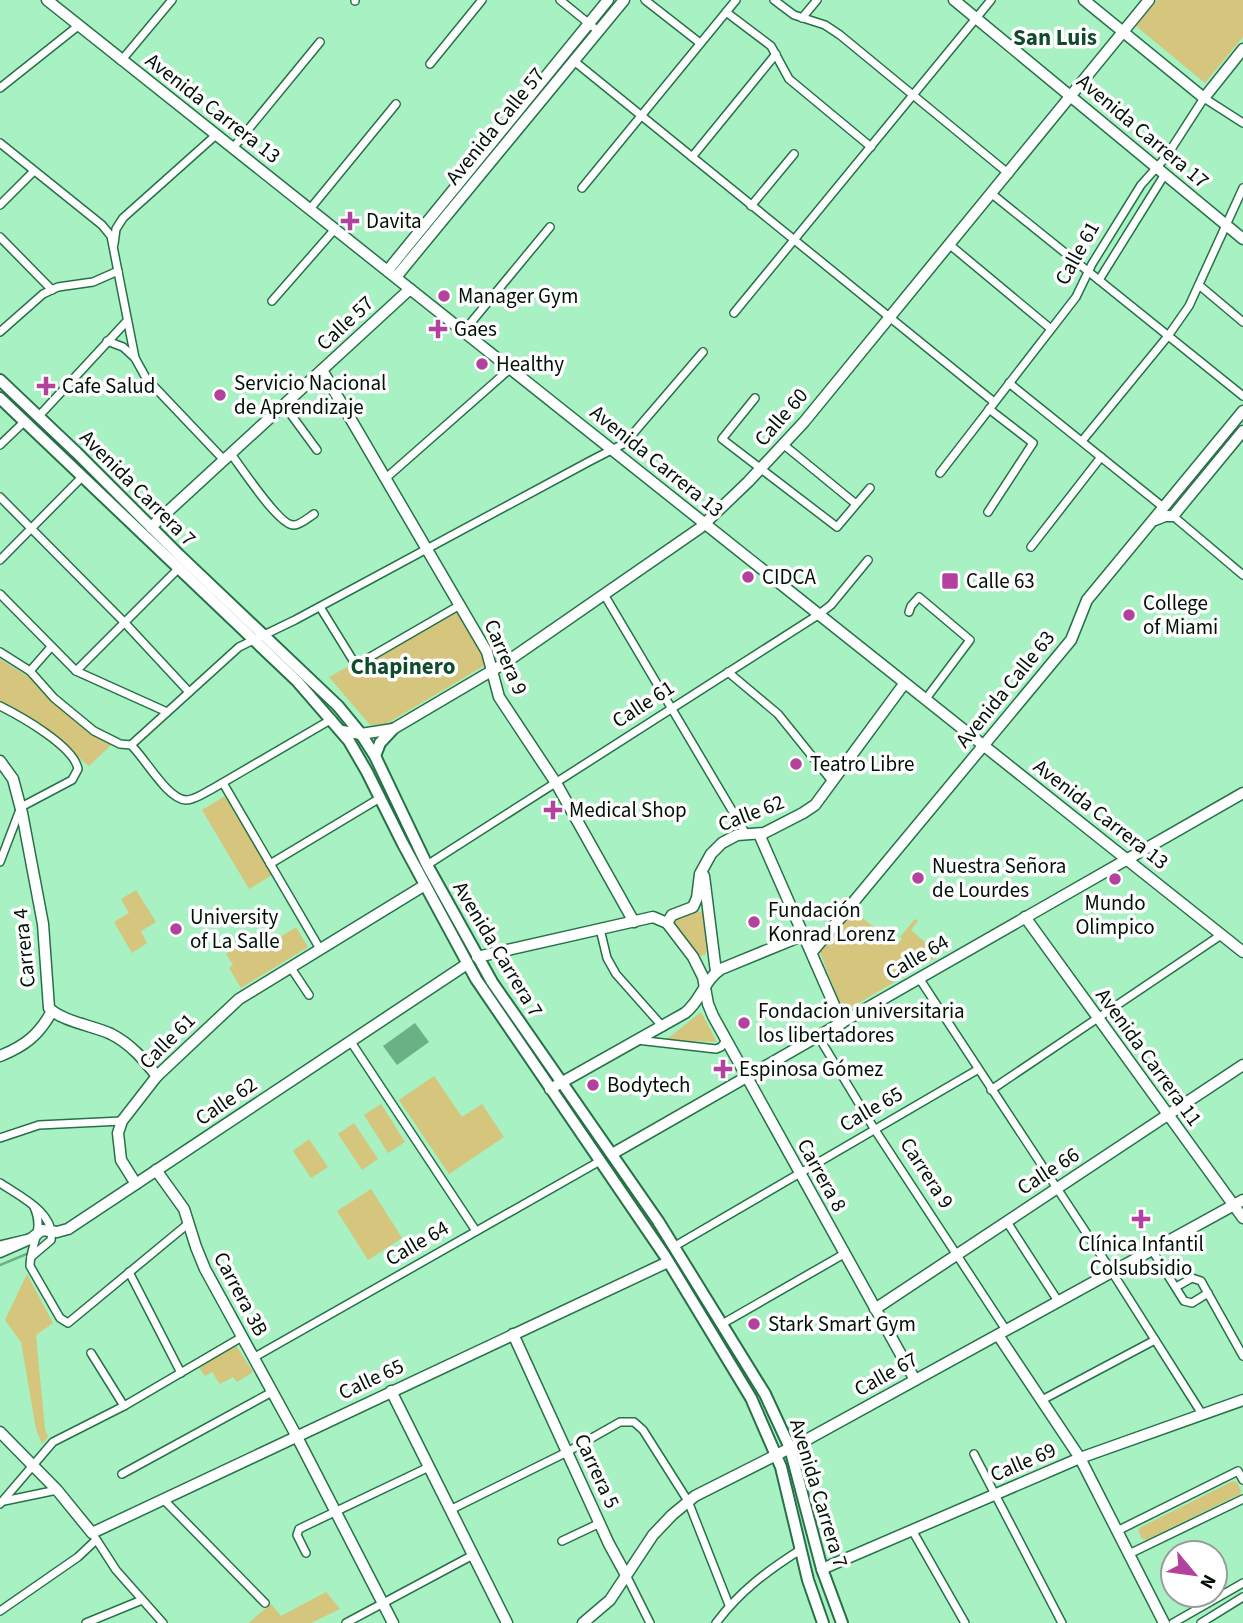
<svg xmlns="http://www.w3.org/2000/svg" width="1243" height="1623" font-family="'Source Sans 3',sans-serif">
	<rect width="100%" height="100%" fill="#a7f1c2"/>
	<g fill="#d6c57d">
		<path d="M1157 0H1243V37L1205 83 1136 26Z"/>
		<path d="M454 608 487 664 386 724 370 725 329 677Z"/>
		<path d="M0 659 32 679 57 706 82 726 112 744 89 766 33 720 0 703Z"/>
		<path d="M225 796 272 875 249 889 202 810Z"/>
		<path d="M136 890 156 922 141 931 147 943 132 953 114 922 129 913 121 899Z"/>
		<path d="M852 909 896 946 902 939 900 937 915 919 918 921 911 930 940 955 847 1010 841 1006 819 950Z"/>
		<path d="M702 911 707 949 705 955 701 956 696 954 671 919Z"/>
		<path d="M296 927 308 947 241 988 229 968 233 965 226 954 252 938 260 950Z"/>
		<path d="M701 1012 717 1042 666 1040Z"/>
		<path d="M434 1076 462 1117 482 1104 504 1137 449 1174 399 1100Z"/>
		<path d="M381 1104 405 1142 388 1153 364 1115Z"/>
		<path d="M354 1123 378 1159 362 1170 338 1134Z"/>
		<path d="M309 1139 328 1167 311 1178 293 1151Z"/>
		<path d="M371 1189 402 1238 368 1260 337 1211Z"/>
		<path d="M27 1274 53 1323 36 1335 45 1429 48 1437 42 1444 36 1429 21 1342 5 1320Z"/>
		<path d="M235 1344 253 1372 237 1382 233 1377 220 1384 212 1372 205 1376 197 1365Z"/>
		<path d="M1233 1481 1237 1482 1241 1490 1240 1494 1146 1540 1142 1539 1138 1530 1141 1527Z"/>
		<path d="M326 1592 340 1609 311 1623H248L271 1604 281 1616Z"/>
	</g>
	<path fill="#6ab185" d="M415 1023 429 1042 397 1065 383 1046Z"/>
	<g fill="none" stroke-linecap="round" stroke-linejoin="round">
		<path stroke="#6ab185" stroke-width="2.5" d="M0 1265 29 1253"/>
		<defs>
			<g id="street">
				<path d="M560 0 598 31"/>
				<path d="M645 0 700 43"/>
				<path d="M774 0 794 15 825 25 840 35 1009 174"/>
				<path d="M355 1V0"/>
				<path d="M726 12 771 46 789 79 871 147"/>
				<path d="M802 18 817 0"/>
				<path d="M121 61 172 0"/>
				<path d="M574 61 994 402"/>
				<path d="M430 64 482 0"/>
				<path d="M0 88 78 26"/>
				<path d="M0 143 102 225 111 236 135 358"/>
				<path d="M233 148 320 42"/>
				<path d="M692 157 776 54"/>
				<path d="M582 188 736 0"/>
				<path d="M992 194 1243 396"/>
				<path d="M0 205 34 171"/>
				<path d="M751 206 794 154"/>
				<path d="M310 209 396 104"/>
				<path d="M0 237 52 290"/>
				<path d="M114 244 116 229 123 218 216 135"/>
				<path d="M950 245 1051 329"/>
				<path d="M1099 280 1165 174"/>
				<path d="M1199 285 1243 322"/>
				<path d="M272 301 335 229"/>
				<path d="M734 313 991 0"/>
				<path d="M464 331 550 227"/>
				<path d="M0 332 43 294 58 287 93 282 118 271"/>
				<path d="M107 341 123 347 135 358 146 378 224 460"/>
				<path d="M1009 383 1163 507"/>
				<path d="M755 398 722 439 837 527 870 488"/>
				<path d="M284 405 317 450"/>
				<path d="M38 417 127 321"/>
				<path d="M1082 441 1168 336 1189 306 1243 188"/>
				<path d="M0 445 24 422"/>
				<path d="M784 445 856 504"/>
				<path d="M231 454C241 467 280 527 294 525 300 525 308 518 314 514"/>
				<path d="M940 473 1076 297 1092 264 1141 185 1166 157 1204 98 1243 123"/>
				<path d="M386 478 511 368"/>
				<path d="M0 497 124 622 189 692"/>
				<path d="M988 512 1033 443 989 409"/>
				<path d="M1173 516 1243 575"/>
				<path d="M1031 547 1101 457"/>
				<path d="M0 560 82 477"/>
				<path d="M0 594 76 671 167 712"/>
				<path d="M605 596 746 834"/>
				<path d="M320 607 354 662 358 664 460 605"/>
				<path d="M909 612 911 606 919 597 970 640 925 700"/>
				<path d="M0 652 30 671 54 698 94 731 120 744 131 745C145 758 167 799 186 800 195 800 204 793 212 789L332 719"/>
				<path d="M30 671 51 647"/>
				<path d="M76 671 178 569"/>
				<path d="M728 672 778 714 832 781"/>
				<path d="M0 706C20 716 74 746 78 769L72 780 21 807 0 862"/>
				<path d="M131 745 239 647 295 620 590 461 625 443 703 352"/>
				<path d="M223 783 320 949"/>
				<path d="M270 864 380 798"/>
				<path d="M427 865 818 615 831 605 868 560"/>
				<path d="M600 929 607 958 616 974 663 1027"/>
				<path d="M291 968 309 995"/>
				<path d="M919 978 1112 1272 1202 1414"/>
				<path d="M818 1036 875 1130 1006 1330"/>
				<path d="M637 1040 716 1049 721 1047 726 1041"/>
				<path d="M351 1042 476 1231"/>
				<path d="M991 1090 1221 935"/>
				<path d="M0 1138 39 1125 122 1121"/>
				<path d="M0 1183C19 1196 56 1213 51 1240L31 1257"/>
				<path d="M34 1207C45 1231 30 1243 30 1266L60 1318 68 1323 189 1223"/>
				<path d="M1007 1222 1058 1301"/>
				<path d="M0 1245 25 1239"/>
				<path d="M675 1246 977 1070"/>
				<path d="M1152 1250 1184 1301 1192 1303 1208 1293"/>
				<path d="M129 1272 181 1373"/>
				<path d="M1176 1287 1192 1278 1201 1281 1243 1356"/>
				<path d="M722 1324 844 1254"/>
				<path d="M91 1353 124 1406"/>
				<path d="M253 1358 600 1161"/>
				<path d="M1042 1400 1155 1340"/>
				<path d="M974 1454 1062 1623"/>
				<path d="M122 1474 272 1392"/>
				<path d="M163 1499 265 1603"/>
				<path d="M4 1501 57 1490"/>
				<path d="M0 1504 53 1442 124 1406 242 1337"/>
				<path d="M450 1510 567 1452 620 1422H634L643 1430 688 1501 729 1605"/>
				<path d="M912 1530 965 1623"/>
				<path d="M1117 1531 1238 1471 1243 1480"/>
				<path d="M94 1536 116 1570 163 1623"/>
				<path d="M562 1541 600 1523"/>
				<path d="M306 1553 297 1535 299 1529 429 1467"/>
				<path d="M1129 1554 1243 1499"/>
				<path d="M626 1575 650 1623"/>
				<path d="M0 1611 78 1557 96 1540"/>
				<path d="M86 1623 142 1600"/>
				<path d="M346 1623 473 1555"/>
				<path d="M716 1623C740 1591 767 1571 800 1550"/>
				<path d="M1173 1623 1243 1583"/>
				<path d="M1201 1623 1243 1597"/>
			</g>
			<g id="secondary">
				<path d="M47 0 1243 952"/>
				<path d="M954 0 1243 239"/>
				<path d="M1084 0 1204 98 1243 49"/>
				<path d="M388 270 608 0"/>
				<path d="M396 277 624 0"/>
				<path d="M322 370 487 652 499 697 556 783 634 922"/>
				<path d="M1155 520 1165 516H1173L1243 431"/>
				<path d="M151 527 410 289"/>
				<path d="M342 731 361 734 393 729 505 663 700 528 748 482 804 422 1149 0"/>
				<path d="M0 761 13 779 22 813 43 924 49 1008C61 1021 94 1026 111 1034 131 1044 144 1060 157 1076"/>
				<path d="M759 834 842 1023"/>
				<path d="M704 876 716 972"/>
				<path d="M1025 917 1243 1218"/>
				<path d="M667 923 672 915 693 907 697 898 700 874 711 854 722 843 737 835 764 833 803 813 815 805 904 684"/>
				<path d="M812 952 1071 640 1087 600 1243 411"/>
				<path d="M477 957 653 917 667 923 693 957 703 977 708 1004 713 1016 915 1380"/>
				<path d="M0 1056C25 1046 39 1035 52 1011"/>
				<path d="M550 1089 685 1013C701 1001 704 980 721 969L804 935"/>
				<path d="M612 1154 1243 793"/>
				<path d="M156 1170 184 1209 196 1247 205 1269 296 1435 393 1623"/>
				<path d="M136 1184 121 1160 118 1133 122 1121 157 1076 239 999 425 885"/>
				<path d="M0 1252 32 1238 42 1230 57 1232 68 1229 467 964"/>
				<path d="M875 1309 1243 1065"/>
				<path d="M513 1334 609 1544 626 1575"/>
				<path d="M998 1335 1080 1458 1164 1623"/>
				<path d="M391 1391 507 1623"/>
				<path d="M0 1432 57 1490 92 1533 668 1262"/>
				<path d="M822 1569 1080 1458 1243 1400"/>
				<path d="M583 1623 610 1600 653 1535 672 1515 695 1496 808 1439 1243 1200"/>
			</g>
			<g id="primary">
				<path d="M0 380 77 453 179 555 338 706 361 734 375 756 427 865 492 982 658 1221 765 1394 790 1448 822 1569 842 1623"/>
				<path d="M0 398 297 681 349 741 367 772 403 844 476 979 665 1256 751 1398 781 1467 808 1580 823 1623"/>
				<path d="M375 756 380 743 393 729"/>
			</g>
		</defs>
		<use href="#street" stroke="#277149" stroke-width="10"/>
		<use href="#secondary" stroke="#277149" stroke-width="13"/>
		<use href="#primary" stroke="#277149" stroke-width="14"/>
		<use href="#street" stroke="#fff" stroke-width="7"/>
		<use href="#secondary" stroke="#fff" stroke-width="10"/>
		<use href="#primary" stroke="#fff" stroke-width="10"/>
	</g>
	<g fill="#b3429e" stroke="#fefefe" stroke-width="2.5">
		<path d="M346.5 210.5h7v7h7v7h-7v7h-7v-7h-7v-7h7z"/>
		<circle cx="444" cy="296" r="7"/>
		<path d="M434.5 318.5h7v7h7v7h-7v7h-7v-7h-7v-7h7z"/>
		<circle cx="482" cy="364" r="7"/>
		<path d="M42.5 375.5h7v7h7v7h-7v7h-7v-7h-7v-7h7z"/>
		<circle cx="220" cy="395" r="7"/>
		<circle cx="748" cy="577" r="7"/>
		<rect x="941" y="572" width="18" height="18" rx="3.5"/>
		<circle cx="1129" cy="615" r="7"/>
		<circle cx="796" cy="764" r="7"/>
		<path d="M549.5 799.5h7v7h7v7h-7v7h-7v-7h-7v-7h7z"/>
		<circle cx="918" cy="878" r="7"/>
		<circle cx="1115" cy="879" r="7"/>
		<circle cx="754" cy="922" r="7"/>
		<circle cx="176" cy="929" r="7"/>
		<circle cx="744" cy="1023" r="7"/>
		<path d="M719.5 1058.5h7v7h7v7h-7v7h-7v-7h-7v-7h7z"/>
		<circle cx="593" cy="1085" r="7"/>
		<path d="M1137.5 1208.5h7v7h7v7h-7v7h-7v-7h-7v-7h7z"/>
		<circle cx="754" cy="1324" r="7"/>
	</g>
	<g text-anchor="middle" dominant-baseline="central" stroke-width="7" stroke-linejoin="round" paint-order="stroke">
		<g font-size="21" fill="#001106" stroke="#fefefe">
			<text transform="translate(213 108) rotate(38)">Avenida Carrera 13</text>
			<text transform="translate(495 126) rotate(-51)">Avenida Calle 57</text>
			<text transform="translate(1143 131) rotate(40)">Avenida Carrera 17</text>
			<text transform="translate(1077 253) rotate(-61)">Calle 61</text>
			<text transform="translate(345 323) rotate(-43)">Calle 57</text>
			<text transform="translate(781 417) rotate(-49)">Calle 60</text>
			<text transform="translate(657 461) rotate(39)">Avenida Carrera 13</text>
			<text transform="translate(138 488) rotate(45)">Avenida Carrera 7</text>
			<text transform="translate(506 657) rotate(67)">Carrera 9</text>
			<text transform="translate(1005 689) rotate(-51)">Avenida Calle 63</text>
			<text transform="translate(643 704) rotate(-33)">Calle 61</text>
			<text transform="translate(751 813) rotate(-21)">Calle 62</text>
			<text transform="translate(1101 814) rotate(38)">Avenida Carrera 13</text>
			<text transform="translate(24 948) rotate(-96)">Carrera 4</text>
			<text transform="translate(498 949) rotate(59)">Avenida Carrera 7</text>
			<text transform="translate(917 957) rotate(-30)">Calle 64</text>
			<text transform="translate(167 1041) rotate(-45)">Calle 61</text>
			<text transform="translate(1149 1057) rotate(54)">Avenida Carrera 11</text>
			<text transform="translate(226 1101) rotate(-34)">Calle 62</text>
			<text transform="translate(871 1109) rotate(-30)">Calle 65</text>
			<text transform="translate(1048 1171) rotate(-33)">Calle 66</text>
			<text transform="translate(927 1173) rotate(57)">Carrera 9</text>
			<text transform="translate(822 1175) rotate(61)">Carrera 8</text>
			<text transform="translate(417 1243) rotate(-30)">Calle 64</text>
			<text transform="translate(241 1294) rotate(62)">Carrera 3B</text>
			<text transform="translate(886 1374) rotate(-29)">Calle 67</text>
			<text transform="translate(371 1379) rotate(-25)">Calle 65</text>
			<text transform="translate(1023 1462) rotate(-23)">Calle 69</text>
			<text transform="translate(597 1471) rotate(65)">Carrera 5</text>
			<text transform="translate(819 1493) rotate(73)">Avenida Carrera 7</text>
		</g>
		<g font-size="21" fill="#001106" stroke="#fefefe" text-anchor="start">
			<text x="366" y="221">Davita</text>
			<text x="458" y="296">Manager Gym</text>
			<text x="454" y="329">Gaes</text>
			<text x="496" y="364">Healthy</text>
			<text x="234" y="383">Servicio Nacional<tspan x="234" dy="24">de Aprendizaje</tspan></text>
			<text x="62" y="386">Cafe Salud</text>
			<text x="762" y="577">CIDCA</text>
			<text x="966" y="581">Calle 63</text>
			<text x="1143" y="603">College<tspan x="1143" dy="24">of Miami</tspan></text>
			<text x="810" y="764">Teatro Libre</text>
			<text x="569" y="810">Medical Shop</text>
			<text x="932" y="866">Nuestra Señora<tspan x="932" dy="24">de Lourdes</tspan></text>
			<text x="1115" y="903" text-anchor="middle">Mundo<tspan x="1115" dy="24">Olimpico</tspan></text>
			<text x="768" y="910">Fundación<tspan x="768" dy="24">Konrad Lorenz</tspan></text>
			<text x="190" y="917">University<tspan x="190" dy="24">of La Salle</tspan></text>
			<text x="758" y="1011">Fondacion universitaria<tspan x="758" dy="24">los libertadores</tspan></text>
			<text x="739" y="1069">Espinosa Gómez</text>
			<text x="607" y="1085">Bodytech</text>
			<text x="1141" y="1244" text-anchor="middle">Clínica Infantil<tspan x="1141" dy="24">Colsubsidio</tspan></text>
			<text x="768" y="1324">Stark Smart Gym</text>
		</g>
		<g font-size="23" font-weight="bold" fill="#104b2c" stroke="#fefefe">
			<text x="1055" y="37">San Luis</text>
			<text x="403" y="666">Chapinero</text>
		</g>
	</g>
	<g transform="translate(1194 1574) rotate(119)"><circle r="33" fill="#fefefe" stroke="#989f9b" stroke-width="2"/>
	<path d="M0-5L12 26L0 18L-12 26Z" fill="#b3429e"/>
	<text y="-10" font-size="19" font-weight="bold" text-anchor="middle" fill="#001106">N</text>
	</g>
</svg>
